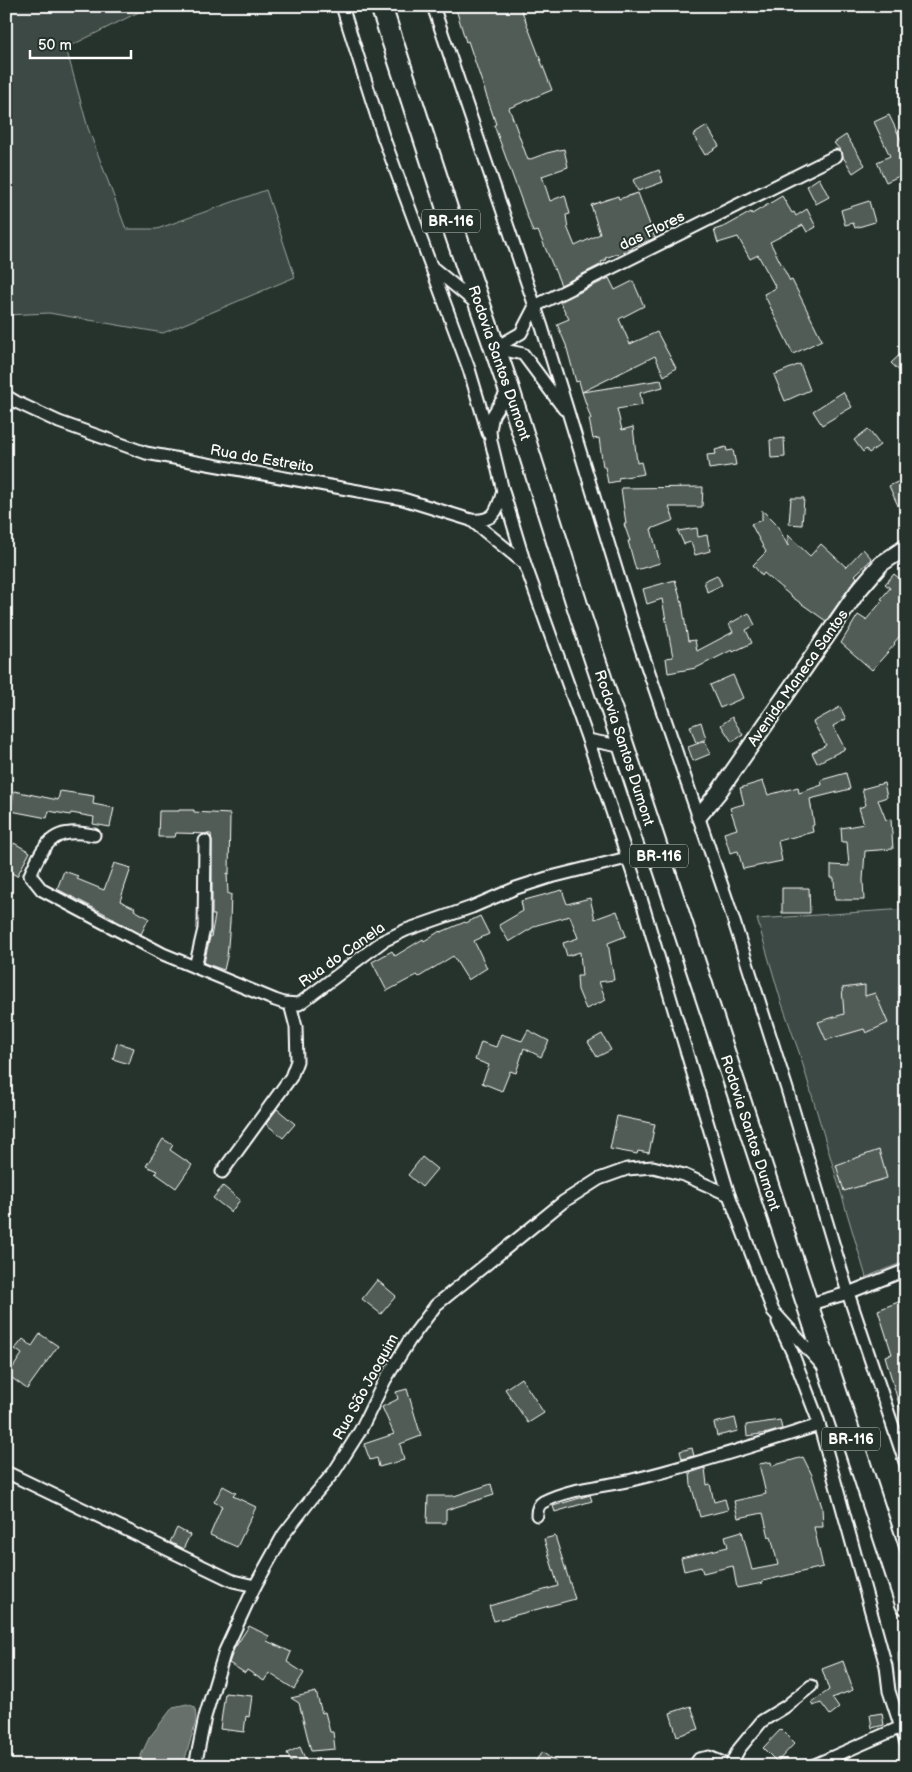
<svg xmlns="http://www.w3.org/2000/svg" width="912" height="1772" font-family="'Balsamiq Sans',sans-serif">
	<rect width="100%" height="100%" fill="#26332d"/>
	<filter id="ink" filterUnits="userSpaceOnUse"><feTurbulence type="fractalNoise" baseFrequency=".02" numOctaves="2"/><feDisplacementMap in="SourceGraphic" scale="10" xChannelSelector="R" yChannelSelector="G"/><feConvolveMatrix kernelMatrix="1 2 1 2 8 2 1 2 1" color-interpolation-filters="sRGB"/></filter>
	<g filter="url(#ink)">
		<g fill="#3e4944" stroke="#9ea4a2">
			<path d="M6 6H151L66 48 88 128 126 229H157L266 190 295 277 163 333 49 313 6 315Z"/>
			<path d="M906 909V1261L866 1277 800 1055 781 1001 757 919Z"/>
			<path d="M904 1650 906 1651V1689L898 1660V1652Z"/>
		</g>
		<path fill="#67706c" stroke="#a4a9a7" d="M187 1704 195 1707 196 1721 183 1766H136L149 1738 173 1707Z"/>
		<g fill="#515c57" stroke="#fff">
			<path d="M455 6H520L552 90 509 108 528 160 547 153 564 149 568 167 542 176 550 201 565 195 570 214 566 215 568 229 575 246 600 234 591 205 618 196 619 199 638 193 655 238 633 247 632 249 605 258 606 260 601 262 602 264 561 285 538 231 533 232 494 125 496 124 468 41 466 42Z"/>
			<path d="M889 115 906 150V173L886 182 877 162 890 156 874 122Z"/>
			<path d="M707 126 719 146 705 155 693 135Z"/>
			<path d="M846 135 865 165 853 173 843 157 842 152 834 143Z"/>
			<path d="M659 170 663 182 638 191 633 180Z"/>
			<path d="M819 178 829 197 816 204 807 186Z"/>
			<path d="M782 196 792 213 794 212 796 216 807 209 816 227 807 232 803 225 770 242 790 281 792 280 822 340 793 354 764 294 776 288 758 255 750 259 738 237 718 243 714 230 726 226 751 212 752 214Z"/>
			<path d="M869 201 875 222 855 228 853 223 845 225 841 210Z"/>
			<path d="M609 278 615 290 633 281 644 306 619 319 630 344 657 332 676 368 664 376 655 356 582 392 579 381 576 382 566 345 557 324 569 319 560 302Z"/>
			<path d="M906 349V377L891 363Z"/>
			<path d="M800 364 810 390 785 401 774 375Z"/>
			<path d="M661 380 663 387 640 393 642 405 617 409 622 430 633 427 637 463 641 462 644 474 618 478 619 481 608 483 605 467H603L599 438 593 439 589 419H591L582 392Z"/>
			<path d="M843 392 852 407 822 425 813 411Z"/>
			<path d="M868 429 880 445 869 453 866 449 863 452 854 440Z"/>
			<path d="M784 438 785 457 771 458 770 440Z"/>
			<path d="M726 447 727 451 733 450 736 465 709 469 707 455 716 454 715 450Z"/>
			<path d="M906 478V523L889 486Z"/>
			<path d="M703 487 702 507H669L674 520 651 529 660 563 636 570 628 541H630L624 524H626L621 488Z"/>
			<path d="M791 498H804L802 525 789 524Z"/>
			<path d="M762 510 777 525 788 546V535L810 556 821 544 846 567 863 549 872 559 855 575 857 577 826 621 792 597 764 573 762 576 753 565 766 552 751 524 762 520Z"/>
			<path d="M697 528 698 537 707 535 710 551 695 555 691 542 684 544 678 531Z"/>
			<path d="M894 574 906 584V628L894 643 895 644 872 670 841 643 858 615 866 620 883 600 881 599 890 588 885 584Z"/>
			<path d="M717 575 722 585 707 592 704 581Z"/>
			<path d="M675 580 682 603 688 641 695 640 697 651 733 632 729 624 749 613 755 625 746 630 752 643 733 652 732 650 696 668 668 673 666 658 673 657 662 599 647 604 643 589Z"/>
			<path d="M733 675 743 698 720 708 710 685Z"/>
			<path d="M840 707 846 719 833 726 845 749 817 763 812 753 826 745 813 722Z"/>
			<path d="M732 717 743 735 732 742 721 725Z"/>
			<path d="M701 722 706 739 696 743 690 726Z"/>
			<path d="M705 741 710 754 693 761 688 747Z"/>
			<path d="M846 773 850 789 810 799 814 825 812 826 813 832 778 841 782 861 743 869 738 851 730 853 724 833 737 829 730 808 744 804 740 788 763 781 768 795 798 787 799 793 822 785 821 780Z"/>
			<path d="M884 783 887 797 878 800 886 820 891 819 893 849 865 851 863 880 864 900H835L834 878H831V865L849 866 847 842H842L841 828 864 824 859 808 866 805 862 789Z"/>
			<path d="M14 791 58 800 60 791 94 796 93 804 114 808 110 827 93 824 94 817 71 813 70 815 49 811 47 818 11 811Z"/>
			<path d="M179 810H194V812L230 814 229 874 227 873 228 894H231L230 922 227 957 224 970 204 963 210 937H211L215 915H212V841L211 834 176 833 175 837H158L159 811H179Z"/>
			<path d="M14 843 30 852 17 876 6 870V857Z"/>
			<path d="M114 863 131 868 120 901 135 908 134 910 149 918 141 934 113 919V918L57 889 64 871 78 876 77 879 104 890Z"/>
			<path d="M782 888H809L810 913H782Z"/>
			<path d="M562 890 567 904 590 898 595 919 617 911 626 936 608 943 614 980 599 982 606 1000 586 1009 578 990 577 976H582L580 952 567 956 563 943 578 938 570 916 537 925 509 942 499 925 523 911 521 901Z"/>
			<path d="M480 916 489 934 474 941 487 968 468 980 453 956 419 977 417 975 387 991 372 962 392 951 395 956 423 939 424 941 440 931 441 932 465 922 466 923Z"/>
			<path d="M865 985V996L875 993 888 1023 866 1033 864 1029 826 1040 818 1022 844 1014 842 988Z"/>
			<path d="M528 1030 549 1041 541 1057 524 1048 516 1073 510 1071 502 1091 482 1083 489 1065 475 1060 481 1042 496 1047 501 1034 522 1041Z"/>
			<path d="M602 1034 611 1050 597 1057 588 1042Z"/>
			<path d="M117 1043 134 1048 129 1064 113 1059Z"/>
			<path d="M277 1109 295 1124 283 1138 266 1124Z"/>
			<path d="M617 1116 655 1124 649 1153 638 1151 637 1154 610 1149Z"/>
			<path d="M163 1139 173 1145 170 1150 192 1165 176 1188 155 1173 157 1171 146 1166Z"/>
			<path d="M879 1150 887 1178 844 1191 836 1165Z"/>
			<path d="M422 1157 437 1169 422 1187 408 1175Z"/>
			<path d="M223 1186 240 1200 231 1212 213 1198Z"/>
			<path d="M377 1280 396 1296 381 1314 362 1299Z"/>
			<path d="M906 1299V1417L903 1418 885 1356 892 1354 878 1310Z"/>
			<path d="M40 1334 58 1346 27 1389 8 1375 22 1354 15 1349 23 1339 32 1346Z"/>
			<path d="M521 1378 544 1413 528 1423 505 1389Z"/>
			<path d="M407 1389 421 1436 400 1444 404 1460 379 1467 377 1458 370 1460 364 1444 394 1434 382 1407 398 1399 396 1392Z"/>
			<path d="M735 1418 738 1431 717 1436 714 1423Z"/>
			<path d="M780 1420 782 1429 768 1433 747 1436 746 1425Z"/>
			<path d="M692 1448 694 1456 682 1459 680 1451Z"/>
			<path d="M803 1457 812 1475 822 1507 823 1527H814L823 1567 763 1581V1583L737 1588 733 1566 703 1573 701 1567 684 1571 681 1558 728 1547 725 1536 742 1531 752 1570 778 1565 771 1536 769 1537 763 1513 738 1518 734 1501 766 1494 759 1464 771 1462 772 1466Z"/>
			<path d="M705 1468 707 1485 710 1484 714 1502 725 1499 728 1510 700 1517 691 1485 690 1473Z"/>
			<path d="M491 1484 494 1495 446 1510V1523H427L428 1496H454Z"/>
			<path d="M223 1486 236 1493 233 1496 256 1507 237 1547 210 1535 222 1506 214 1502Z"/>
			<path d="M590 1495 592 1501 555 1512 553 1506Z"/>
			<path d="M177 1528 190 1535 183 1549 170 1542Z"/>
			<path d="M555 1536 575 1599 494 1621 489 1606 558 1586 544 1539Z"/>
			<path d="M249 1626 269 1636 267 1641 291 1652 287 1662 304 1673 294 1689 269 1673 264 1681 247 1670 245 1673 229 1663 234 1649Z"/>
			<path d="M843 1661 853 1690 832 1698 839 1708 830 1715 821 1703 813 1706 811 1703 829 1690 822 1669Z"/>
			<path d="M316 1692 322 1713 325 1712 330 1732H333L335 1749 311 1751 299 1703 291 1698Z"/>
			<path d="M225 1693 252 1696 249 1717 246 1716 244 1732 220 1729Z"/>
			<path d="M691 1706 699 1729 677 1736 670 1713Z"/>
			<path d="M882 1713 884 1725 872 1728 870 1715Z"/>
			<path d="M781 1729 795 1743 777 1762 763 1748Z"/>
			<path d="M300 1747 307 1763 301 1766H293L287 1753Z"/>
			<path d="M542 1752 561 1766H532Z"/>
		</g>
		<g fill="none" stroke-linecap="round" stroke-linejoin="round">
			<defs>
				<g id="minor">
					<path d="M342 6 383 136 469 369 488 433"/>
					<path d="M433 6 542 327 637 637 729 906 787 1089 848 1293 906 1465"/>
					<path d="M432 267 477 304"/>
					<path d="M495 348 521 333 535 306 836 156"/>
					<path d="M495 348 523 354 564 409"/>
					<path d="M509 389 493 415 490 430 491 441 503 491 525 564 588 740 640 895 729 1195 773 1311 823 1366"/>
					<path d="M6 396 16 402 59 422 146 453 403 499 471 520C495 522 497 511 503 491"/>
					<path d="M471 520 525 564"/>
					<path d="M588 740 624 747"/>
					<path d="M94 835C87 834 78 832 70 833 47 834 38 857 30 875L42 890 163 954 275 1000 284 1003 299 1004 383 941 406 930 472 907 516 888 547 878 627 858 659 856"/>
					<path d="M195 967 204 929 205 841"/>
					<path d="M222 1172 291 1077 297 1061 296 1027 290 1004"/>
					<path d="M807 1305 848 1293 906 1270"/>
					<path d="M778 1322 792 1352 818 1420 886 1666 889 1691 906 1743"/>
					<path d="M6 1472 233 1581 255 1586"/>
					<path d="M537 1515C537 1509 538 1505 543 1502 572 1487 605 1487 636 1479 698 1464 758 1444 819 1425"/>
					<path d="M195 1766 205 1717 225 1651 255 1586 284 1534 312 1498 334 1472 360 1431 385 1380 409 1341 436 1305 563 1202 599 1179 627 1169 653 1167 684 1175 729 1195"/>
					<path d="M694 1766 699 1759 709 1757 721 1762 722 1766"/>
					<path d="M730 1766 739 1749 762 1721 785 1707 811 1686"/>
					<path d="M812 1766 901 1727"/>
				</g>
				<path id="tertiary" d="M699 816 718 793 858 591 881 564 906 547"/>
				<path id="trunk" d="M381 6 453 227 509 389 579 611 906 1604"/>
			</defs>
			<use href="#minor" stroke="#fff" stroke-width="15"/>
			<use href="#tertiary" stroke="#fff" stroke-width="19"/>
			<use href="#trunk" stroke="#fff" stroke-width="24"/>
			<use href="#minor" stroke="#26332d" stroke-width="11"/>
			<use href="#tertiary" stroke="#26332d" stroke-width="15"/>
			<use href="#trunk" stroke="#26332d" stroke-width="20"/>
		</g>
	</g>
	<g text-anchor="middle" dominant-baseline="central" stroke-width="4" stroke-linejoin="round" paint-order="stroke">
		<g fill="#26332d" stroke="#bec2c0" stroke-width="1">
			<rect x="422" y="209.5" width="58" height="23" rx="4"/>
			<rect x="630" y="844.5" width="58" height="23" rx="4"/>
			<rect x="822" y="1427.5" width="58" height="23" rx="4"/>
		</g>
		<g font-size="14" font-weight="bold" fill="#fff">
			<text x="451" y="221">BR-116</text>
			<text x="659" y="856">BR-116</text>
			<text x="851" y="1439">BR-116</text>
		</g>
		<g font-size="15" fill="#fff" stroke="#26332d">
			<text transform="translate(652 231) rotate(-26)">das Flores</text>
			<text transform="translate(499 363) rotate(71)">Rodovia Santos Dumont</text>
			<text transform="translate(262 459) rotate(10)">Rua do Estreito</text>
			<text transform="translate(798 678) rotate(-55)">Avenida Maneca Santos</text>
			<text transform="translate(624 748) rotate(72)">Rodovia Santos Dumont</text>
			<text transform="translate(342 955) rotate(-35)">Rua do Canela</text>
			<text transform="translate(750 1133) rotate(72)">Rodovia Santos Dumont</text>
			<text transform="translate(366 1387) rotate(-61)">Rua São Jaoquim</text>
		</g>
	</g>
	<rect width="912" height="1772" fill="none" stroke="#26332d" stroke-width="25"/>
	<rect x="12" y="12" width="887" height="1747" fill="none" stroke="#fff" stroke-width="2" filter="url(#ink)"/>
	<path d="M30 50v8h101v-8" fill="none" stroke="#ffffff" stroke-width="2.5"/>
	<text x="38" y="50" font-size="15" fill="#ffffff" stroke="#26332d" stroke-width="4" paint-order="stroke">50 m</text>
</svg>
